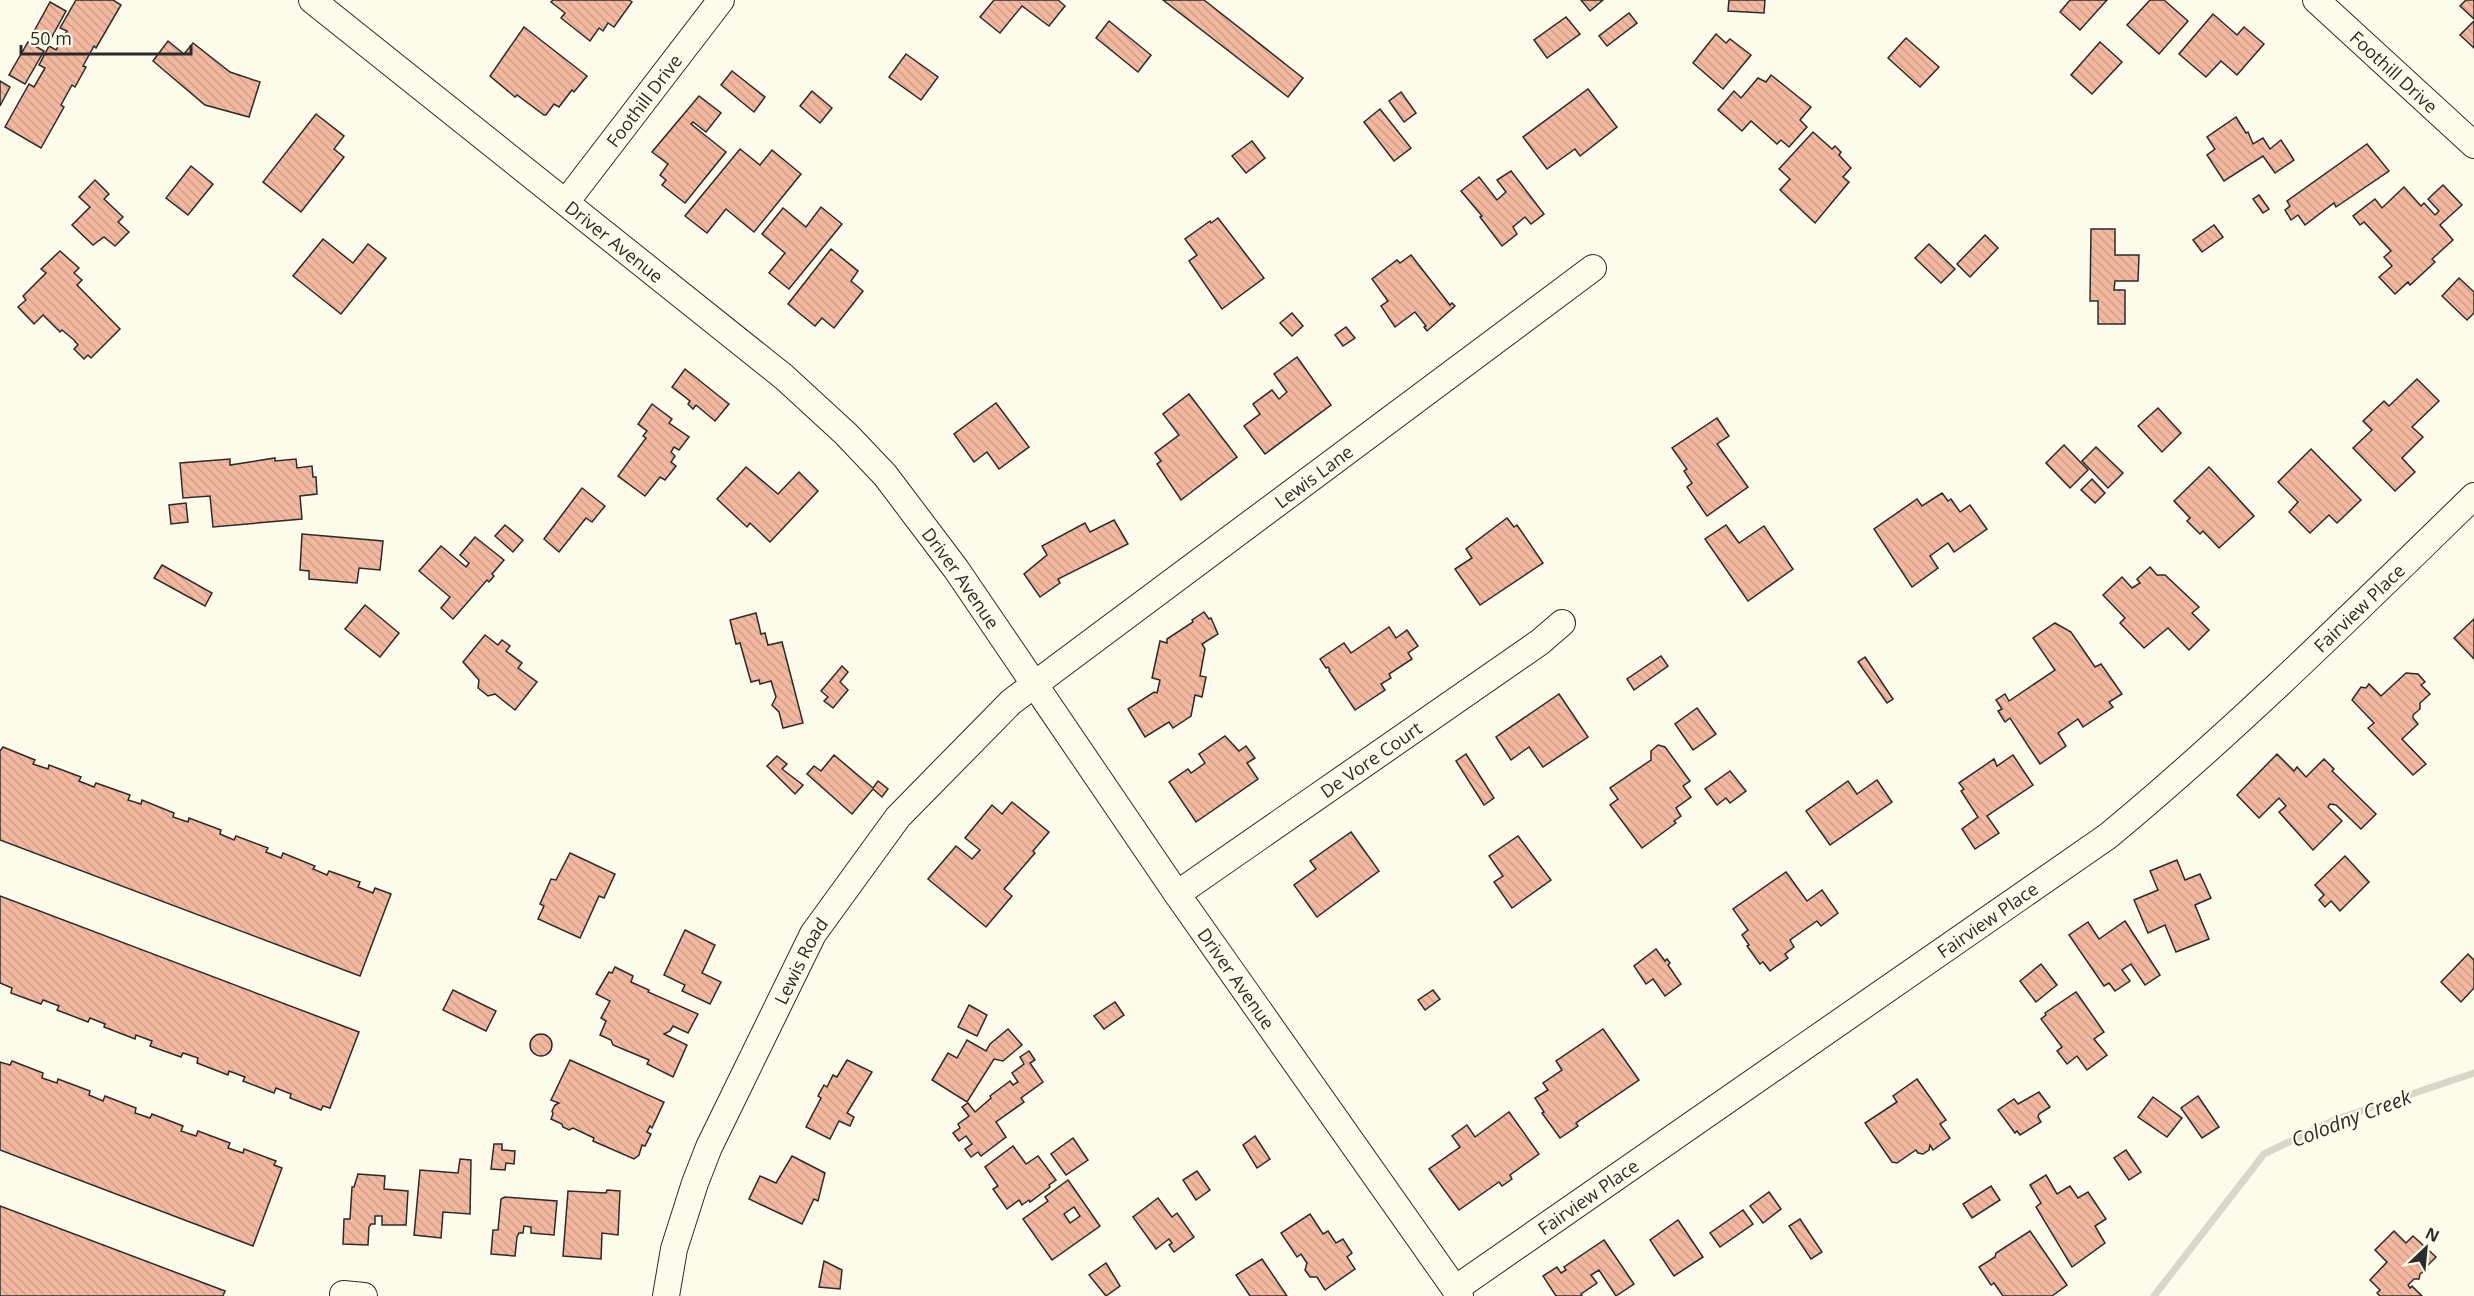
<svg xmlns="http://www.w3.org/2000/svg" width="2474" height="1296" font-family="'Open Sans',sans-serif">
	<defs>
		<pattern id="building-back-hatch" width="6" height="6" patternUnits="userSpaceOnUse" patternTransform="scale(1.5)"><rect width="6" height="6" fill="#f2b8a0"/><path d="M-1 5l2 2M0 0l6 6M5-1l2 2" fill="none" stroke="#d09e8a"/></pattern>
	</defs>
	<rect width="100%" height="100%" fill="#fdfbea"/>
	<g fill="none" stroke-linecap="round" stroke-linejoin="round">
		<path stroke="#d8d7c9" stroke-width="7" d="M2154 1296 2264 1154 2337 1119 2474 1073"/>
	</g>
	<g fill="url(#building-back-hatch)" stroke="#2b2b2b" stroke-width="1.5" fill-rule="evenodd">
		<path d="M76 0H113L121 5 96 48 94 46 83 66 86 67 75 87 72 85 61 105 64 107 41 148 5 127 29 84 34 87 45 68 39 65 49 46 56 50 67 31 60 28Z"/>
		<path d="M553 0H629L632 2 614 27 608 23 603 31 599 28 590 41 561 18 565 13 551 2Z"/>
		<path d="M994 0H1058L1065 6 1049 26 1022 6 1000 33 980 17Z"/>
		<path d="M1163 0H1204L1303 78 1288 97Z"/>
		<path d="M1581 0H1603L1590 11Z"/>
		<path d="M1729 0H1765L1764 13 1728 11Z"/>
		<path d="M2070 0H2107L2080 30 2060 12Z"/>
		<path d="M2150 0H2164L2188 21 2159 54 2127 25Z"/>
		<path d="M2466 0H2474V19L2460 6Z"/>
		<path d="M50 2 66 11 48 44 32 35Z"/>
		<path d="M1629 13 1637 23 1607 46 1599 36Z"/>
		<path d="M2213 14 2237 35 2244 27 2264 44 2237 75 2221 61 2206 77 2179 54Z"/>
		<path d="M1566 17 1580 34 1547 58 1534 40Z"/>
		<path d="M1109 21 1151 55 1138 72 1096 38Z"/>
		<path d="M2474 21V48L2460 35Z"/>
		<path d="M524 27 587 76 574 92 572 90 559 107 554 104 546 115H544L517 95 515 97 490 76Z"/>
		<path d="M1716 34 1726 43 1730 39 1751 55 1723 89 1693 63Z"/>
		<path d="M1906 38 1939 67 1920 87 1888 58Z"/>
		<path d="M168 41 184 54 193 43 230 72 260 82 249 117 205 105 153 61Z"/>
		<path d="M28 42 44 51 25 84 9 75Z"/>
		<path d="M2100 42 2122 62 2092 94 2071 75Z"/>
		<path d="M906 54 938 77 921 100 889 77Z"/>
		<path d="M732 71 765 97 754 112 721 85Z"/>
		<path d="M1771 75 1811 107 1800 120 1807 127 1789 147 1781 140 1777 144 1751 121 1742 131 1718 110 1734 91 1741 98 1758 78 1766 82Z"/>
		<path d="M0 81 10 87 0 106Z"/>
		<path d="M1588 89 1617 127 1580 156 1575 149 1547 169 1523 137Z"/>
		<path d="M812 91 832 108 820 123 800 106Z"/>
		<path d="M1401 92 1416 113 1404 122 1389 101Z"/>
		<path d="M699 96 721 113 706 132 693 122 691 124 726 152 685 203 662 185 666 180 660 175 668 164 652 152Z"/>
		<path d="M1380 109 1411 148 1394 161 1364 122Z"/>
		<path d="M316 114 344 136 334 149 344 157 301 212 263 182Z"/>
		<path d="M2236 117 2246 133 2248 132 2253 144 2263 138 2270 149 2281 140 2294 160 2275 173 2263 156 2224 181 2207 155 2215 149 2207 137Z"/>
		<path d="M1813 132 1832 149 1835 146 1841 152 1839 155 1851 168 1843 177 1849 182 1815 223 1780 190 1790 179 1779 169Z"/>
		<path d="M1252 141 1265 158 1246 173 1232 156Z"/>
		<path d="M2367 144 2389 171 2336 207 2334 203 2305 225 2298 215 2291 220 2285 210 2290 206 2287 201Z"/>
		<path d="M740 149 760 165 772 150 801 174 754 232 726 209 707 233 685 216Z"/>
		<path d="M191 166 213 184 188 215 166 198Z"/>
		<path d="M1511 171 1544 214 1531 224 1525 217 1513 227 1517 234 1502 246 1480 217 1482 216 1461 191 1479 177 1497 200 1506 192 1497 180Z"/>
		<path d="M95 180 109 194 104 199 123 217 118 222 129 232 115 246 104 237 93 245 72 225 90 207 79 197Z"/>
		<path d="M2443 185 2462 205 2440 225 2453 240 2432 259 2435 262 2410 285 2408 282 2395 294 2379 277 2392 266 2384 257 2391 251 2364 222 2360 225 2353 216 2375 199 2382 208 2404 187 2421 206 2424 203 2435 215 2439 211 2428 199Z"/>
		<path d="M2259 195 2269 209 2263 213 2253 199Z"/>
		<path d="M821 207 842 224 789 289 769 273 785 253 762 234 783 208 806 227Z"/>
		<path d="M1218 218 1264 278 1222 309 1189 261 1197 255 1185 239 1210 221 1211 223Z"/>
		<path d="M2214 225 2223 237 2202 252 2193 240Z"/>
		<path d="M2091 229H2115V255H2139L2138 281H2115L2114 290H2125V324H2098V301H2090Z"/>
		<path d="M1985 235 1998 248 1970 277 1957 264Z"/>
		<path d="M323 239 353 263 368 244 386 258 341 314 293 276Z"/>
		<path d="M1929 244 1955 269 1941 283 1915 258Z"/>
		<path d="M831 249 858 271 851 281 863 291 834 328 822 318 815 326 788 304Z"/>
		<path d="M60 251 79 268 74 273 82 280 77 285 120 329 91 358 88 355 84 359 74 349 78 345 74 340 62 330 60 332 43 315 34 324 18 307 26 300 23 296 46 273 41 269Z"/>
		<path d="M1411 255 1450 305 1452 303 1455 306 1427 331 1424 327 1426 326 1415 312 1395 327 1381 306 1388 301 1372 279 1397 260 1400 263Z"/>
		<path d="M2459 278 2474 292V313L2467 320 2442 296Z"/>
		<path d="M1292 313 1303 326 1292 336 1280 323Z"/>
		<path d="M1346 327 1355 338 1343 346 1335 335Z"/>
		<path d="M1297 357 1331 405 1265 454 1244 426 1260 414 1253 404 1272 390 1279 399 1287 392 1274 374Z"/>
		<path d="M685 369 729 404 715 421 696 405 693 409 688 404 690 401 672 387Z"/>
		<path d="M2417 379 2439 401 2412 427 2423 437 2402 458 2415 472 2395 491 2353 448 2372 430 2363 421 2384 401 2389 406Z"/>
		<path d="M1189 394 1237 457 1181 500 1157 464 1161 461 1155 453 1179 435 1163 414Z"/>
		<path d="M996 403 1029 447 999 469 987 452 974 462 954 434Z"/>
		<path d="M652 404 672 419 669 423 689 437 679 450 674 447 671 452 675 456 671 462 676 466 665 480 660 477 645 496 618 476 646 438 643 436 647 431 638 424Z"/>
		<path d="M2158 408 2181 433 2162 452 2138 426Z"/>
		<path d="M1717 418 1729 436 1717 444 1748 487 1707 516 1687 487 1692 483 1684 471 1687 469 1672 448Z"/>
		<path d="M2064 445 2088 470 2070 488 2046 463Z"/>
		<path d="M2096 447 2123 473 2108 488 2082 461Z"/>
		<path d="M2311 449 2361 500 2337 523 2329 515 2310 533 2289 512 2298 502 2278 482Z"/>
		<path d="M275 458V461L296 459 297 468 312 466 313 477H316L317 494 300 496 302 519 213 527 210 496 183 498 180 463 230 459V465Z"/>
		<path d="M746 467 778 494 799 472 818 491 770 542 750 523 747 527 717 499Z"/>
		<path d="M2209 467 2254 516 2219 548 2203 531 2200 534 2187 521 2190 518 2174 501Z"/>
		<path d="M2092 479 2105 493 2095 503 2081 490Z"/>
		<path d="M582 488 605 506 592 522 586 518 559 552 544 539Z"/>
		<path d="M1942 493 1948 501 1951 499 1960 512 1970 505 1987 529 1954 552 1948 543 1930 556 1938 568 1912 587 1874 529 1917 499 1922 506Z"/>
		<path d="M186 503 188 522 171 524 169 505Z"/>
		<path d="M1507 518 1514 527 1517 525 1543 563 1480 605 1455 569 1472 558 1466 549Z"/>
		<path d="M1114 520 1128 544 1058 579 1060 583 1040 597 1024 574 1047 555 1042 546 1085 523 1090 532Z"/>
		<path d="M505 525 523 540 513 552 495 536Z"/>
		<path d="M1726 525 1739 543 1764 526 1793 569 1748 601 1705 539Z"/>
		<path d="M302 534 383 541 380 570 359 568 357 583 309 579V571L300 570Z"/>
		<path d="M475 537 504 560 492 574 494 576 489 582 487 580 453 619 441 608 450 597 419 571 441 546 466 567 469 563 460 555Z"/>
		<path d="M162 565 212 593 205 606 154 578Z"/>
		<path d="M2150 567 2157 575H2165L2199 607 2192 613 2209 630 2189 650 2168 628 2144 648 2120 623 2125 618 2103 595 2122 577 2132 588 2140 583 2137 579Z"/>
		<path d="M365 605 399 633 380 657 345 629Z"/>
		<path d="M1204 612 1209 619 1211 618 1218 634 1202 644 1205 649 1200 676 1206 677 1202 697 1195 695 1191 716 1173 728 1169 722 1145 737 1128 709 1154 692 1157 693 1160 680 1152 678 1160 641 1167 643V639L1193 622 1192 620Z"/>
		<path d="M756 613 761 634 765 633 768 645 782 642 803 723 783 728 779 712 772 705 776 697 771 681 760 684 759 680 751 682 740 643 736 644 730 620Z"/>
		<path d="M2474 619V659L2454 638Z"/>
		<path d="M2055 623 2071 632 2095 667 2101 664 2122 694 2109 702 2113 707 2083 727 2078 719 2058 733 2066 746 2040 764 2010 718 2005 722 1998 711 2002 709 1996 700 2005 694 2009 701 2055 670 2033 638Z"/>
		<path d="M1389 627 1396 638 1407 630 1418 646 1408 653 1412 659 1389 674 1391 678 1381 684 1385 690 1355 710 1329 671 1330 670 1328 667 1326 668 1320 659 1344 643 1351 653Z"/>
		<path d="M485 635 498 645 502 640 510 646 506 651 522 663 518 668 537 682 515 710 495 694 488 696 478 688 479 680 463 662Z"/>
		<path d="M1661 656 1668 666 1634 690 1627 679Z"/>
		<path d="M1865 657 1893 699 1887 703 1858 662Z"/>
		<path d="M842 666 848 672 840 682 848 690 833 708 824 701 828 697 821 691Z"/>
		<path d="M2406 673 2418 674 2425 682 2421 685 2430 694 2420 703V709L2413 715V718L2418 724 2402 739 2426 764 2413 775 2368 728 2374 723 2352 700 2361 687 2366 688 2369 684 2381 696Z"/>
		<path d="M1559 694 1588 737 1543 767 1529 747 1511 760 1496 737Z"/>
		<path d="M1697 708 1716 734 1693 750 1675 724Z"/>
		<path d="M1225 736 1239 751 1246 746 1255 758 1247 763 1258 779 1196 822 1169 782 1188 769 1191 773 1205 763 1199 754Z"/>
		<path d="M1658 745 1665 747 1690 781 1683 786 1691 797 1676 808 1681 816 1674 821 1676 823 1642 848 1610 805 1618 799 1610 788 1651 760V751Z"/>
		<path d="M3 747 35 760 33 764 48 769 49 765 81 777 79 781 94 787 96 783 130 795 128 800 141 804 142 800 174 813 173 817 188 822 189 818 221 830 220 834 234 840 236 836 268 848 266 852 281 858 283 853 315 866 313 869 327 875 329 871 360 882 358 887 373 893 375 888 391 894 360 976 0 840V751Z"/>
		<path d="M1466 754 1494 798 1484 805 1456 761Z"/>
		<path d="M2277 754 2294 771 2297 767 2306 777 2324 759 2334 769 2332 771 2376 814 2361 829 2336 805 2330 804 2328 807 2342 821 2313 850 2279 812 2286 806 2279 798 2259 818 2237 795Z"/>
		<path d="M834 755 873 788 878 781 888 789 882 797 873 789 852 814 807 774 814 766 821 771Z"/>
		<path d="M2013 755 2033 785 1987 816 1999 833 1975 849 1962 829 1978 817 1961 791 1964 789 1959 783 1994 759 1997 766Z"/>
		<path d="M777 756 787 764 782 769 803 785 795 794 767 766Z"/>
		<path d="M1730 771 1746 791 1730 803 1726 798 1717 805 1705 789Z"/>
		<path d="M1877 780 1892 802 1830 845 1806 811 1848 781 1857 794Z"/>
		<path d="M1012 802 1049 832 1033 851 1035 853 1004 889 1012 896 986 927 928 879 956 846 972 859 980 850 965 838 992 805 1002 814Z"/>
		<path d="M1351 832 1379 871 1317 917 1294 885 1316 869 1310 861Z"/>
		<path d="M1518 836 1551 880 1512 908 1494 882 1503 876 1489 856Z"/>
		<path d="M570 853 615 874 604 898 599 896 580 938 538 919 544 906 540 904 551 879 556 880Z"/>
		<path d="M2345 856 2369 882 2340 911 2331 901 2325 907 2319 900 2324 895 2315 885Z"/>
		<path d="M2177 860 2185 880 2200 874 2211 898 2195 905 2209 939 2176 952 2165 925 2148 933 2134 900 2158 890 2150 871Z"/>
		<path d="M1786 872 1807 901 1822 890 1838 913 1821 926 1817 921 1790 940 1794 947 1785 954 1788 958 1770 971 1763 962 1760 964 1747 946 1749 945 1742 935 1748 930 1733 909Z"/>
		<path d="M0 896 359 1032 330 1108 323 1106 321 1110 290 1098 291 1094 276 1088 274 1093 243 1081 245 1077 229 1071 228 1075 197 1063 198 1058 183 1053 181 1057 150 1046 152 1041 136 1035 135 1039 104 1027 105 1024 90 1018 88 1022 57 1010 59 1006 43 1000 41 1004 11 993 12 988 0 983Z"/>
		<path d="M2125 921 2160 975 2145 985 2131 964 2122 970 2130 981 2115 991 2109 983 2104 986 2069 935 2088 922 2099 939Z"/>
		<path d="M685 930 715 945 702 973 721 982 710 1004 682 991 685 985 664 975Z"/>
		<path d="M1656 949 1665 961 1667 959 1670 963 1668 965 1681 984 1665 996 1653 979 1646 984 1634 966Z"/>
		<path d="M2468 954 2474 960V988L2461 1002 2441 982Z"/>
		<path d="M2041 964 2057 985 2036 1002 2020 981Z"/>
		<path d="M615 967 633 976 631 982 649 990 648 992 698 1014 688 1033 673 1026 670 1031 664 1034 687 1045 673 1077 647 1064 649 1060 613 1045 611 1040 600 1035 606 1021 601 1018 610 1001 596 994 609 972 612 973Z"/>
		<path d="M453 990 496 1011 486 1031 443 1010Z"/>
		<path d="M1433 990 1440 999 1425 1010 1418 1000Z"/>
		<path d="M2076 992 2104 1032 2094 1039 2107 1055 2087 1070 2077 1056 2067 1064 2057 1051 2062 1047 2041 1019 2046 1015 2045 1013Z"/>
		<path d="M1115 1002 1124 1015 1104 1029 1094 1016Z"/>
		<path d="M969 1005 987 1015 977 1036 958 1027Z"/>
		<path d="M1008 1029 1022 1045 1003 1061 994 1059 967 1102 932 1080 948 1053 957 1058 967 1040 986 1051 990 1044Z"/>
		<path d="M1603 1029 1639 1080 1576 1123 1578 1126 1560 1138 1542 1113 1544 1112 1535 1098 1548 1090 1543 1083 1562 1070 1556 1061Z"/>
		<circle cx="541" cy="1045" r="11"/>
		<path d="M1029 1051 1035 1060 1030 1063 1043 1082 1021 1098 1024 1102 996 1122 1006 1137 981 1156 978 1152 971 1157 965 1149 972 1144 966 1136 959 1141 953 1133 960 1128 958 1124 969 1116 962 1107 968 1103 975 1112 991 1098 990 1096 1010 1081 1013 1085 1018 1082 1012 1073 1024 1064 1020 1057Z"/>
		<path d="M570 1060 664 1102 652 1128 650 1126 647 1132 651 1134 645 1146 642 1145 639 1155 634 1159 593 1141 594 1138 573 1128 569 1130 563 1127 562 1124 551 1119 553 1114 552 1111 555 1105 559 1103 551 1100Z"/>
		<path d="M847 1060 872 1072 847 1113 854 1117 850 1126 839 1121 830 1139 806 1127 821 1098 818 1096 824 1085 827 1087 833 1075 837 1077Z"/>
		<path d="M12 1061 43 1073 42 1078 57 1083 58 1079 90 1091 89 1095 103 1101 105 1096 136 1108 135 1113 150 1118 152 1114 183 1126 181 1131 196 1136 198 1131 230 1143 228 1148 243 1153 244 1149 276 1161 274 1165 282 1168 253 1246 0 1150V1062L10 1065Z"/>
		<path d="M1917 1079 1946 1120 1940 1124 1950 1138 1933 1150 1930 1145 1929 1150 1923 1154 1918 1153 1916 1150 1897 1163 1892 1162 1865 1123 1897 1102 1893 1096Z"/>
		<path d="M2039 1092 2050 1107 2039 1114 2038 1117 2041 1122 2020 1135 2017 1131 2015 1133 1998 1110 2014 1099 2018 1104Z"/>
		<path d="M2198 1096 2219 1127 2202 1138 2181 1108Z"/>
		<path d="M2153 1097 2182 1118 2167 1137 2138 1117Z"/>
		<path d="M1509 1112 1539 1154 1510 1175 1512 1179 1502 1186 1499 1182 1459 1210 1429 1169 1460 1147 1452 1136 1467 1125 1475 1137Z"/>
		<path d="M1255 1136 1270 1159 1257 1168 1243 1145Z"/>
		<path d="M1073 1138 1088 1160 1066 1175 1051 1154Z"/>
		<path d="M494 1144H502V1150L515 1151 514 1164 506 1163 505 1170 491 1169Z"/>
		<path d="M1013 1146 1026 1164 1038 1156 1056 1180 1049 1185 1050 1187 1030 1202 1029 1200 1022 1205 1019 1200 1007 1209 993 1189 998 1186 985 1167Z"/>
		<path d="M2126 1150 2141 1172 2129 1180 2114 1158Z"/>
		<path d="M792 1156 825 1173 818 1201 814 1199 802 1224 749 1199 760 1176 776 1183Z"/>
		<path d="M460 1159 471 1160 470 1214 443 1212 441 1238 414 1235 420 1170 458 1173Z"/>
		<path d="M1197 1171 1210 1190 1196 1200 1183 1180Z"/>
		<path d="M358 1174 385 1176 384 1189 408 1191 406 1225H382V1216H375V1224H371L369 1227 368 1245 343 1244 344 1219H350L352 1187H354Z"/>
		<path d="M2046 1175 2057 1194 2070 1186 2078 1198 2088 1192 2106 1219 2095 1226 2105 1243 2072 1267 2036 1207 2041 1203 2030 1185Z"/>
		<path d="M1068 1180 1100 1226 1052 1260 1023 1219 1048 1201 1045 1197ZM1074 1207 1080 1216 1070 1223 1064 1214Z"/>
		<path d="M1991 1186 2000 1200 1972 1218 1963 1204Z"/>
		<path d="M607 1190 620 1191 618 1235 602 1233 601 1259 563 1256 568 1191 606 1193Z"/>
		<path d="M1769 1192 1781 1209 1763 1223 1750 1206Z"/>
		<path d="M505 1197 557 1201 554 1235 531 1233V1227L524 1226 523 1233H519L517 1237 515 1256 491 1254 493 1230H498L501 1199Z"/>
		<path d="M1158 1198 1172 1217 1177 1213 1194 1237 1174 1252 1169 1245 1172 1243 1169 1239 1156 1249 1133 1217Z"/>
		<path d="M0 1206 225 1291 223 1296H0Z"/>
		<path d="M1743 1210 1753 1224 1720 1247 1710 1233Z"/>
		<path d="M1310 1214 1323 1234 1328 1231 1336 1243 1343 1239 1352 1253 1347 1257 1355 1269 1325 1290 1317 1277H1310L1305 1270 1307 1263 1301 1254 1297 1257 1281 1233Z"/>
		<path d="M1800 1219 1822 1252 1811 1259 1789 1226Z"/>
		<path d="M1678 1220 1703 1257 1674 1276 1650 1240Z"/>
		<path d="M2030 1231 2067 1285 2052 1296H2003L1994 1283 1991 1285 1979 1267 1995 1257 1996 1253Z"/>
		<path d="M2394 1231 2406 1243 2413 1236 2436 1257 2425 1268 2427 1269 2420 1274 2419 1279H2414L2408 1285 2410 1288 2412 1286 2422 1296H2380L2377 1293 2380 1290 2370 1280 2387 1262 2375 1250Z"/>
		<path d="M1604 1240 1634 1284 1616 1296 1599 1270 1591 1275 1597 1283 1581 1294 1582 1296H1556L1543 1276 1557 1267 1561 1273 1566 1270 1564 1267Z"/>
		<path d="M1262 1259 1287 1296H1250L1236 1275Z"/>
		<path d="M824 1261 842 1270 840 1289 819 1287Z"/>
		<path d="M1106 1263 1120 1286 1106 1296 1089 1275Z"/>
	</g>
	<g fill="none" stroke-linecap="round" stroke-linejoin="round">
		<defs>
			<g id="minor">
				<path id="s1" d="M312 0 784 377 846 434 885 475 956 569 1177 894 1460 1296"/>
				<path id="s2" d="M2316 0 2474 145"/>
				<path id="s3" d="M566 202 721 0"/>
				<path id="s4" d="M1177 894 1540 642 1562 623"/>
				<path id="s5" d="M1455 1289 2108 836C2236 730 2355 612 2474 496"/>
				<path d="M343 1294 364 1296"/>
				<path id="s6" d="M666 1296 674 1249 695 1183 709 1147 813 934 898 817 1011 702 1593 268"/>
			</g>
		</defs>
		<use href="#minor" stroke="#2b2b2b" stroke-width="28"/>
		<use href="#minor" stroke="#fdfbea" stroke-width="26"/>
	</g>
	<g text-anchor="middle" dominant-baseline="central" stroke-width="4.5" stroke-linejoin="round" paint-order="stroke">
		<g font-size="18" fill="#2b2b2b" stroke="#fdfbea">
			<text stroke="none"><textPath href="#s2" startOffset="106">Foothill Drive</textPath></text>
			<text stroke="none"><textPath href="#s3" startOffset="128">Foothill Drive</textPath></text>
			<text stroke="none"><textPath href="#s1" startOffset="387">Driver Avenue</textPath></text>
			<text stroke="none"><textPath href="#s6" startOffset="1076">Lewis Lane</textPath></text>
			<text stroke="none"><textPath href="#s1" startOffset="873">Driver Avenue</textPath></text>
			<text stroke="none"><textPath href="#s5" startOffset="1134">Fairview Place</textPath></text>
			<text stroke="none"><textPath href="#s4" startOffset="236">De Vore Court</textPath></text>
			<text stroke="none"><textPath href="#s5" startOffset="648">Fairview Place</textPath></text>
			<text stroke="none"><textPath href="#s6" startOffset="363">Lewis Road</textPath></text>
			<text stroke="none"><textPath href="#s1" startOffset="1359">Driver Avenue</textPath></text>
			<text stroke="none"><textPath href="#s5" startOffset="162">Fairview Place</textPath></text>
		</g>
		<g font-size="20" font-style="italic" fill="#2b2b2b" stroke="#fdfbea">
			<text transform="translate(2351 1118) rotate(-21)">Colodny Creek</text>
		</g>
	</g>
	<g transform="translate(2426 1248) rotate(26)" stroke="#fdfbea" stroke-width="4.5" paint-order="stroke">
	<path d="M0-4.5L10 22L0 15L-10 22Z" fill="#2b2b2b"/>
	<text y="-9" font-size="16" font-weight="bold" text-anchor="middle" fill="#2b2b2b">N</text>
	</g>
	<path d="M21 45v9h170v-9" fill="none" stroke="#2b2b2b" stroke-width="3"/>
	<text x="30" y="45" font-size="18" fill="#2b2b2b" stroke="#fdfbea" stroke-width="4.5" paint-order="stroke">50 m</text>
</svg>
